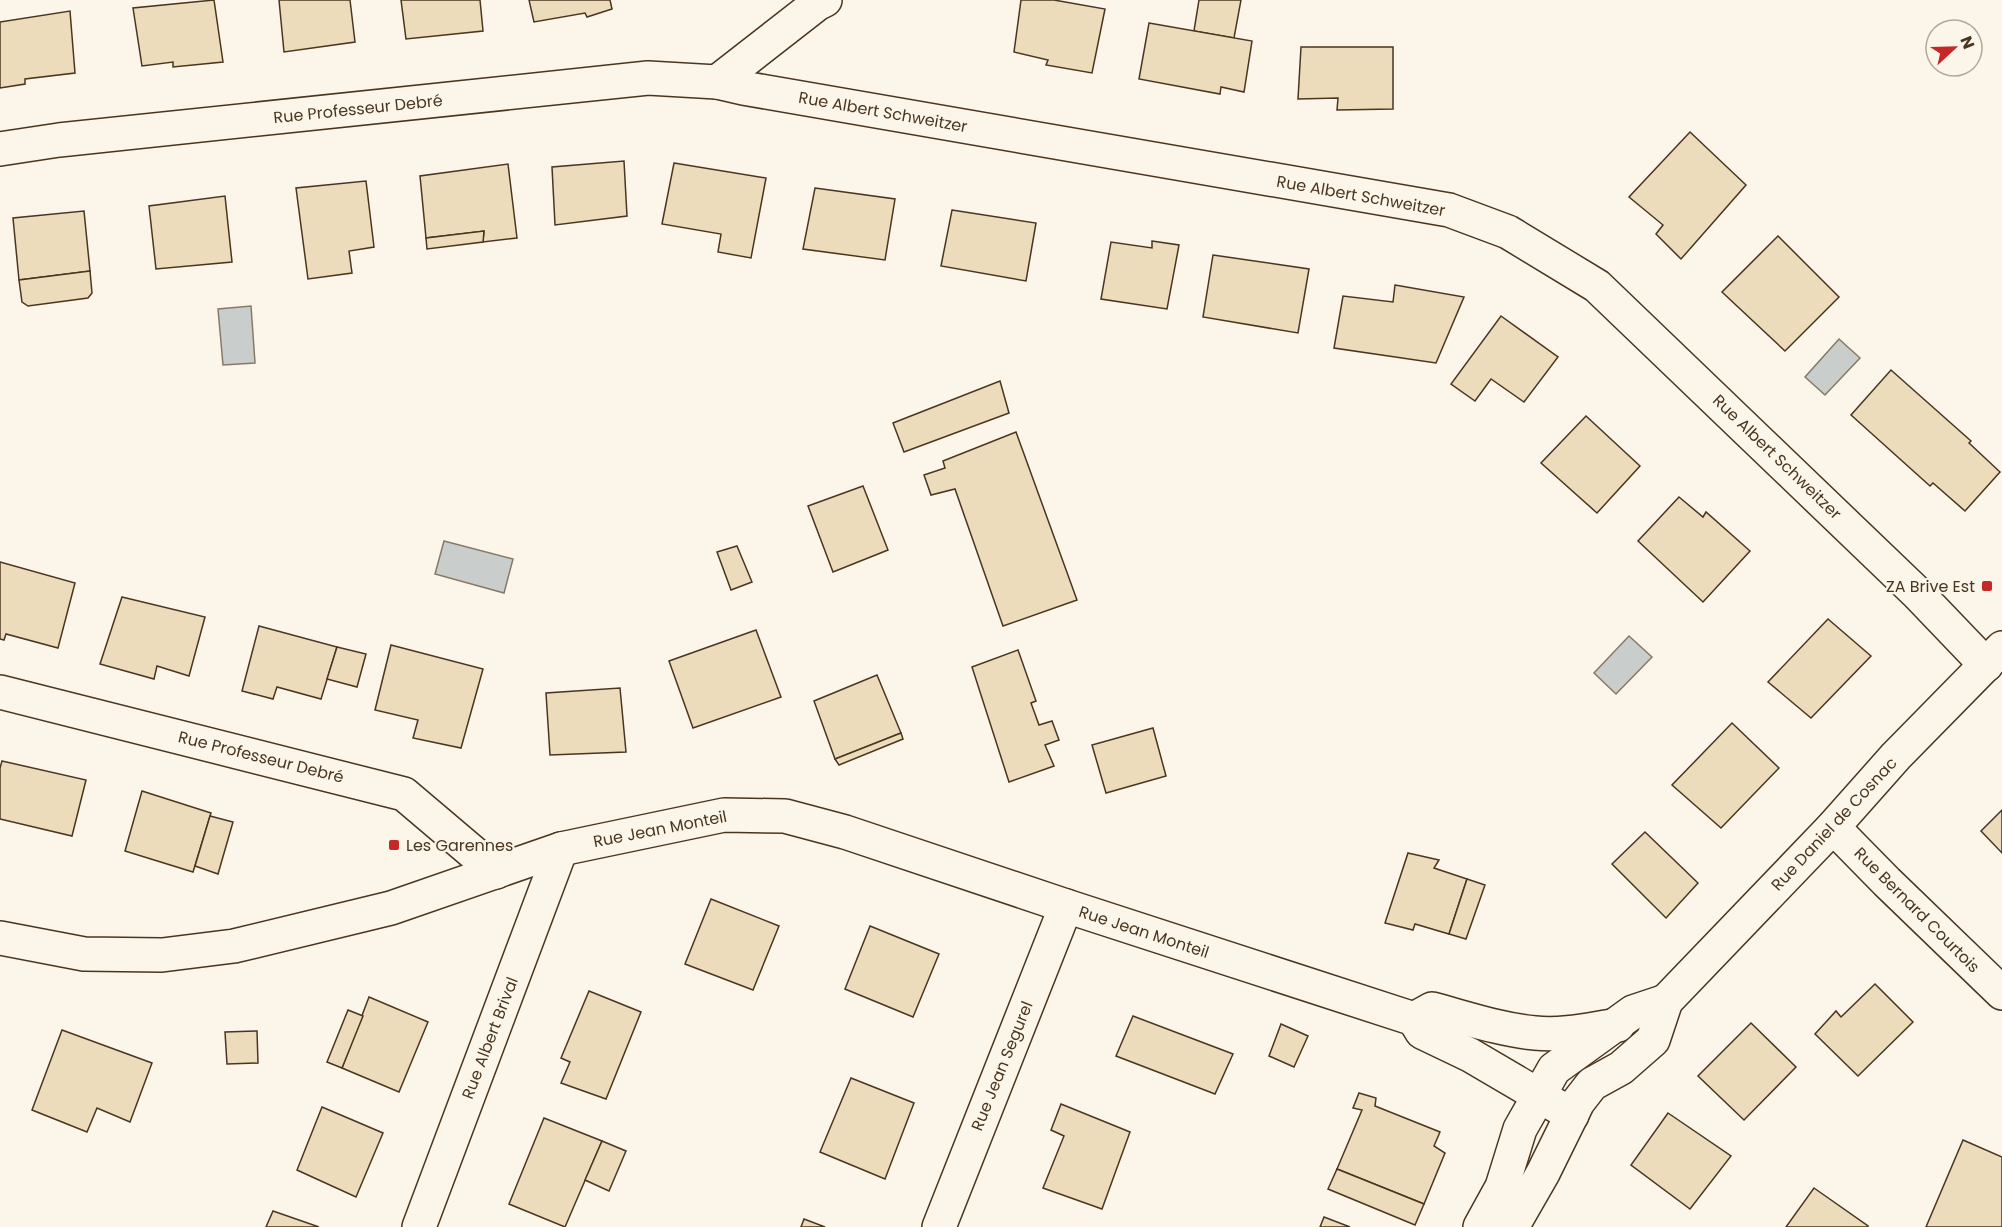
<svg xmlns="http://www.w3.org/2000/svg" width="2002" height="1227" font-family="Poppins,sans-serif">
	<rect width="100%" height="100%" fill="#fbf6e9"/>
	<g fill="#c9cecd" stroke="#887966" stroke-width="1.5">
		<path d="M251 306 255 363 223 365 218 309Z"/>
		<path d="M1839 339 1860 358 1825 395 1805 377Z"/>
		<path d="M444 541 513 559 504 593 435 574Z"/>
		<path d="M1629 636 1652 657 1616 694 1594 673Z"/>
	</g>
	<g fill="#ecdcbc" stroke="#4a3520" stroke-width="1.5">
		<path d="M214 0 223 62 173 67V62L142 66 133 8Z"/>
		<path d="M279 0H350L355 42 284 52Z"/>
		<path d="M401 0H480L483 31 406 39Z"/>
		<path d="M529 0H610L612 9 587 17 585 13 534 22Z"/>
		<path d="M1021 0H1054L1105 9 1092 73 1046 65 1048 60 1014 52Z"/>
		<path d="M1199 0H1241L1234 38 1194 31Z"/>
		<path d="M70 11 75 73 25 79V84L0 88V22Z"/>
		<path d="M1149 23 1252 41 1244 92 1221 87 1220 94 1139 79Z"/>
		<path d="M1301 47H1393V109L1337 110 1338 98 1298 99Z"/>
		<path d="M1690 132 1746 185 1681 259 1656 234 1663 225 1629 197Z"/>
		<path d="M624 161 627 216 555 225 552 167Z"/>
		<path d="M674 163 766 178 751 258 718 252 721 234 662 224Z"/>
		<path d="M508 164 517 238 483 242 484 231 426 238 420 176Z"/>
		<path d="M366 181 374 247 349 251 352 273 308 279 296 188Z"/>
		<path d="M815 188 895 199 885 260 803 249Z"/>
		<path d="M225 196 232 262 156 269 149 206Z"/>
		<path d="M952 210 1036 223 1026 281 941 266Z"/>
		<path d="M84 211 90 271 19 280 13 218Z"/>
		<path d="M484 231 483 242 427 249 426 238Z"/>
		<path d="M1778 236 1839 297 1785 351 1722 292Z"/>
		<path d="M1152 241 1179 245 1167 309 1101 299 1111 242 1152 248Z"/>
		<path d="M1213 255 1309 269 1298 333 1203 317Z"/>
		<path d="M90 271 92 293 88 298 28 306 22 302 19 280Z"/>
		<path d="M1395 285 1464 297 1436 363 1334 348 1343 296 1393 302Z"/>
		<path d="M1501 316 1558 357 1524 402 1491 379 1475 401 1451 384Z"/>
		<path d="M1891 370 1971 441 1969 443 2000 472 1965 511 1933 483 1930 486 1851 415Z"/>
		<path d="M1000 381 1009 413 904 452 893 423Z"/>
		<path d="M1586 416 1640 466 1597 513 1541 463Z"/>
		<path d="M1016 432 1077 600 1003 626 955 489 931 495 924 475 945 468 943 461Z"/>
		<path d="M863 486 888 550 833 572 808 506Z"/>
		<path d="M1679 497 1703 517 1706 512 1750 551 1703 602 1638 541Z"/>
		<path d="M737 546 752 582 731 590 717 552Z"/>
		<path d="M0 562 75 583 58 648 6 634 4 640 0 639Z"/>
		<path d="M122 597 205 617 189 676 157 666 154 679 100 664Z"/>
		<path d="M1828 619 1871 656 1811 718 1768 682Z"/>
		<path d="M259 626 337 647 321 699 277 687 273 699 242 691Z"/>
		<path d="M756 630 781 697 693 728 669 661Z"/>
		<path d="M391 645 483 669 461 748 413 738 418 720 375 710Z"/>
		<path d="M337 647 366 654 357 687 327 679Z"/>
		<path d="M1018 650 1036 701 1031 703 1039 725 1052 721 1059 740 1045 745 1054 766 1009 782 972 667Z"/>
		<path d="M877 675 901 733 835 759 814 701Z"/>
		<path d="M620 688 626 752 550 755 546 693Z"/>
		<path d="M1732 723 1779 768 1721 828 1672 785Z"/>
		<path d="M1153 728 1166 776 1106 793 1092 745Z"/>
		<path d="M901 733 903 739 839 765 835 759Z"/>
		<path d="M2 761 86 780 72 836 0 819V768Z"/>
		<path d="M142 791 211 813 193 872 125 851Z"/>
		<path d="M2002 810V853L1981 831Z"/>
		<path d="M210 816 233 822 218 874 195 866Z"/>
		<path d="M1645 832 1698 883 1666 918 1612 864Z"/>
		<path d="M1408 853 1439 860 1434 868 1467 879 1449 934 1415 924 1413 930 1385 923Z"/>
		<path d="M1467 879 1485 885 1466 939 1449 934Z"/>
		<path d="M711 899 779 926 753 990 685 964Z"/>
		<path d="M870 926 939 954 913 1017 845 989Z"/>
		<path d="M1875 984 1913 1022 1858 1076 1815 1034 1836 1011 1841 1017Z"/>
		<path d="M589 991 641 1012 606 1099 561 1083 570 1062 561 1058Z"/>
		<path d="M369 997 428 1022 399 1092 342 1068Z"/>
		<path d="M348 1010 363 1016 342 1068 327 1062Z"/>
		<path d="M1133 1016 1233 1054 1215 1094 1116 1056Z"/>
		<path d="M1751 1023 1796 1067 1744 1120 1698 1076Z"/>
		<path d="M1281 1024 1308 1036 1294 1067 1269 1056Z"/>
		<path d="M62 1030 152 1063 130 1122 97 1108 87 1132 32 1110Z"/>
		<path d="M257 1031 258 1063 227 1064 225 1032Z"/>
		<path d="M851 1078 914 1103 885 1179 820 1152Z"/>
		<path d="M1359 1093 1376 1098 1375 1106 1440 1132 1434 1146 1445 1153 1424 1204 1337 1169 1362 1110 1353 1108Z"/>
		<path d="M1061 1104 1130 1132 1102 1209 1043 1188 1064 1136 1051 1130Z"/>
		<path d="M322 1107 383 1133 356 1197 297 1170Z"/>
		<path d="M1668 1113 1731 1156 1690 1209 1631 1165Z"/>
		<path d="M544 1118 602 1141 565 1227 509 1204Z"/>
		<path d="M1963 1140 2002 1157V1227H1926Z"/>
		<path d="M602 1141 626 1151 609 1191 585 1180Z"/>
		<path d="M1337 1169 1424 1204 1415 1225 1328 1189Z"/>
		<path d="M1814 1188 1868 1226V1227H1786Z"/>
		<path d="M273 1211 319 1227H266Z"/>
		<path d="M1324 1217 1350 1227H1320Z"/>
		<path d="M804 1219 825 1227H801Z"/>
	</g>
	<g fill="none" stroke-linecap="round" stroke-linejoin="round">
		<defs>
			<g id="minor">
				<path d="M717 82 817 4 825 0"/>
				<path d="M0 149 59 140 648 78 717 82 743 88 1449 210 1508 232 1597 286 1918 594 1986 665"/>
				<path d="M0 692 404 794 496 872"/>
				<path d="M1833 827 1887 882 2002 993"/>
				<path d="M0 938 84 954 162 955 234 946 391 908 561 849 724 815 785 816 845 832 1066 906 1414 1019 1422 1032 1470 1055 1572 1115"/>
				<path d="M1414 1019 1432 1009C1466 1018 1501 1030 1535 1033 1563 1036 1591 1029 1618 1025"/>
				<path d="M419 1227 561 849"/>
				<path d="M939 1227 1066 906"/>
			</g>
			<g id="tertiary">
				<path d="M1480 1227 1502 1187 1520 1129 1554 1069 1633 1012 1666 1001"/>
				<path d="M1512 1227 1543 1173 1578 1102 1592 1084 1621 1068 1653 1040 1666 1001 1833 827 1896 756 2002 648"/>
			</g>
		</defs>
		<use href="#minor" stroke="#4a3520" stroke-width="36"/>
		<use href="#tertiary" stroke="#4a3520" stroke-width="36"/>
		<use href="#minor" stroke="#fbf6e9" stroke-width="33"/>
		<use href="#tertiary" stroke="#fbf6e9" stroke-width="33"/>
	</g>
	<g fill="#c62828" stroke="#fbf6e9" stroke-width="2">
		<rect x="1981" y="580" width="12" height="12" rx="3"/>
		<rect x="388" y="839" width="12" height="12" rx="3"/>
	</g>
	<g text-anchor="middle" dominant-baseline="central" stroke-width="4.5" stroke-linejoin="round" paint-order="stroke">
		<g font-size="16" fill="#4a3520" stroke="#fbf6e9">
			<text transform="translate(358 109) rotate(-6)">Rue Professeur Debré</text>
			<text transform="translate(883 112) rotate(10)">Rue Albert Schweitzer</text>
			<text transform="translate(1361 196) rotate(10)">Rue Albert Schweitzer</text>
			<text transform="translate(1777 457) rotate(44)">Rue Albert Schweitzer</text>
			<text transform="translate(261 757) rotate(14)">Rue Professeur Debré</text>
			<text transform="translate(1834 824) rotate(-47)">Rue Daniel de Cosnac</text>
			<text transform="translate(660 829) rotate(-11)">Rue Jean Monteil</text>
			<text transform="translate(1917 910) rotate(45)">Rue Bernard Courtois</text>
			<text transform="translate(1144 932) rotate(18)">Rue Jean Monteil</text>
			<text transform="translate(490 1038) rotate(-69)">Rue Albert Brival</text>
			<text transform="translate(1002 1066) rotate(-68)">Rue Jean Segurel</text>
		</g>
		<g font-size="16" fill="#4a3520" stroke="#fbf6e9" text-anchor="end">
			<text x="1975" y="586">ZA Brive Est</text>
			<text x="406" y="845" text-anchor="start">Les Garennes</text>
		</g>
	</g>
	<g transform="translate(1954 48) rotate(68)"><circle r="28" fill="#fbf6e9" stroke="#b4a999" stroke-width="1.5"/>
	<path d="M0-4.5L10 22L0 15L-10 22Z" fill="#c62828"/>
	<text y="-9" font-size="16" font-weight="bold" text-anchor="middle" fill="#4a3520">N</text>
	</g>
</svg>
